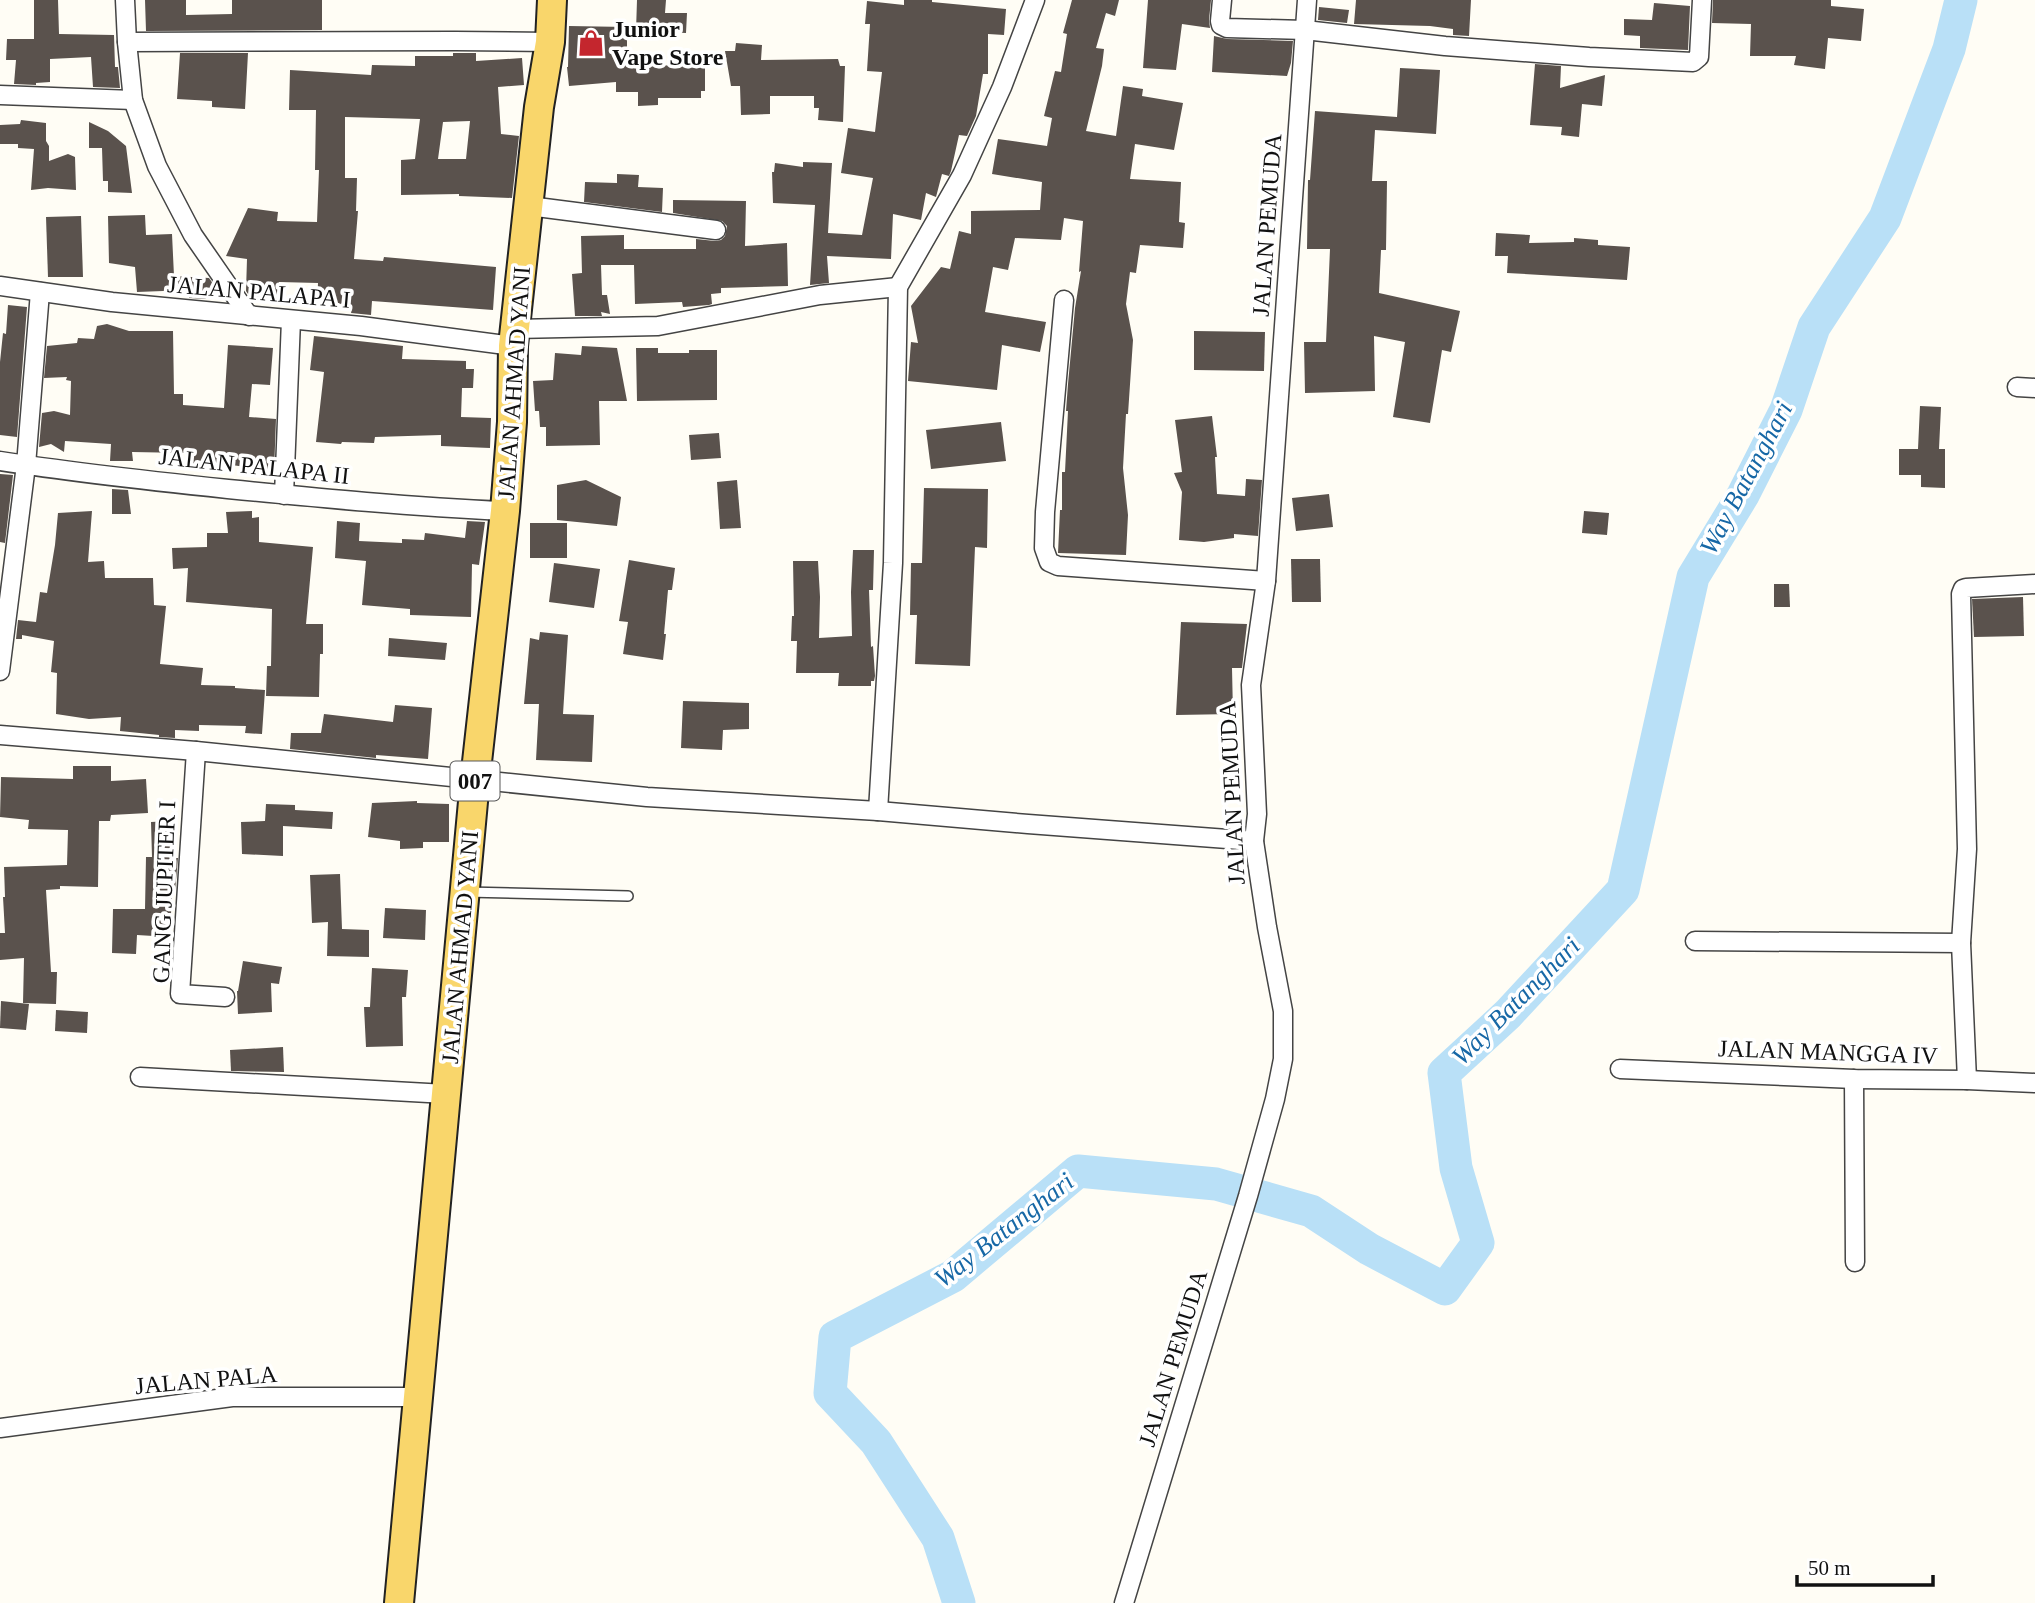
<svg xmlns="http://www.w3.org/2000/svg" width="2035" height="1603" font-family="Georgia,serif">
	<rect width="100%" height="100%" fill="#fffdf5"/>
	<g fill="none" stroke-linecap="round" stroke-linejoin="round">
		<path stroke="#b9e0f7" stroke-width="33" d="M959 1603 938 1538 876 1442 830 1393 835 1337 953 1276 1078 1171 1216 1184 1311 1211 1369 1249 1445 1289 1478 1243 1456 1168 1444 1073 1508 1014 1623 890 1693 577 1743 495 1786 410 1814 327 1885 218 1949 49 1961 0"/>
	</g>
	<g fill="#5a524d" fill-rule="evenodd">
		<path d="M34 0H58L59 34 114 35 115 67H118L120 88 93 87 91 57 50 59V82L36 83V85L14 84 16 60H6L7 39H34Z"/>
		<path d="M145 0H186V15L232 14V0H322V30L146 31Z"/>
		<path d="M637 0H666L665 13H687L686 33 636 31Z"/>
		<path d="M904 0H932V2L1006 9 1004 35 988 34V74H983L976 116 967 136 959 135 951 171 949 176 942 174 936 197 926 193 921 220 893 214 891 259 827 256 829 283 810 285 815 205 773 203 772 172H774L775 163 803 167V162L832 163 828 233 862 235 873 178 841 173 848 128 875 132 882 72 867 71 870 24H865L867 1 904 5Z"/>
		<path d="M1072 0H1119L1115 16 1106 13 1096 48 1104 49 1102 66 1086 131 1116 136 1123 86 1143 89 1142 96 1183 103 1174 150 1135 144 1130 179 1181 182 1179 222 1185 223 1183 248 1140 245 1136 273 1130 272 1126 304 1133 340 1128 414H1126L1123 468 1128 515 1126 555 1058 553 1060 510H1062V472H1065L1068 411H1066L1068 384 1075 308 1081 271 1079 272 1083 221 1064 218 1061 240 1015 238 1008 270 993 267 985 312 1046 322 1040 352 1002 345 997 390 908 381 911 342 918 343 911 306 941 267 950 269 959 231 971 234V211L1040 210 1042 182 992 174 998 139 1047 146 1052 118 1044 116 1055 71 1061 72 1067 34 1063 33Z"/>
		<path d="M1148 0H1211L1209 20 1210 28 1182 24 1176 70 1143 68Z"/>
		<path d="M1356 0H1471L1469 36 1453 35V29L1430 26 1354 24Z"/>
		<path d="M1713 0H1831V6L1864 9 1861 41 1828 38 1825 69 1794 65 1796 56H1750L1751 24 1712 23Z"/>
		<path d="M1654 3 1690 6 1688 50 1640 48V36L1624 35V19L1652 20Z"/>
		<path d="M1319 7 1349 10 1347 23 1318 20Z"/>
		<path d="M569 26 627 27V63H647V66L679 65V61H705V91H701V98H658V105L638 106V92H616V82L569 86 567 67H568Z"/>
		<path d="M1214 36 1227 39 1293 41 1291 63 1287 76 1212 72Z"/>
		<path d="M736 43 762 45 761 60 838 59 840 66H845L843 122 818 120 819 108H814V96H770V114L741 115 740 86H731L725 51H735Z"/>
		<path d="M180 53H248L245 109 212 107V101L177 99Z"/>
		<path d="M453 53H476V61L522 58 524 85 498 87 501 134 519 136 512 198 459 196V194L401 195V160L415 159 420 119 345 117V178H357L356 211H358L354 259 383 261 384 257 496 267 493 310 372 301 371 315 351 313 352 309 317 306 318 283 279 282 278 302 253 301 246 291 247 259 226 256 248 208 278 212 277 221 317 222 319 170H315L316 110H289L290 70 371 75 372 65 415 66V56H453ZM470 121 466 159H438L443 122Z"/>
		<path d="M1535 64 1561 66 1560 88 1605 75 1602 106 1582 104 1579 137 1561 135 1562 127 1530 125Z"/>
		<path d="M1400 68 1440 70 1436 134 1375 130 1372 181H1387L1386 250H1381L1379 293 1460 311 1451 352 1442 350 1430 423 1393 417 1405 342 1374 336 1375 391 1305 393 1304 342H1326L1330 249H1307L1308 180H1310L1315 111 1397 117Z"/>
		<path d="M21 120 46 123V141L49 146V161L68 154 75 157 76 190 48 188 31 190 34 149 18 148V144H0V125L20 124Z"/>
		<path d="M89 122 108 131 126 146 132 193 108 192V181H103L102 148H89Z"/>
		<path d="M617 174 639 175 638 187 663 188 662 212 584 202 585 182 617 183Z"/>
		<path d="M673 200 746 201 745 246 787 243 788 286 721 288V293L711 294 712 304 709 305 683 307 682 302 635 304 634 265H601L602 295H607L610 314 601 312 602 316H575L572 274 582 273 581 236 624 235V249H696V239L715 241 721 240 725 236 727 226 722 221 673 213Z"/>
		<path d="M145 215 146 235 172 234 174 276 209 278 216 288 209 289 208 299 189 298V290L137 292 135 267 109 263 108 216Z"/>
		<path d="M81 216 83 277H48L46 217Z"/>
		<path d="M1496 233 1530 235 1529 243 1574 242V238L1598 240V245L1630 247 1627 280 1507 273 1508 256H1495Z"/>
		<path d="M8 305 27 307 17 437 0 435V362L3 333 6 334Z"/>
		<path d="M107 324 129 331H173L174 394H183V405L224 408 228 345 273 348 270 385 252 384 249 417 276 419 274 471 211 462V470L185 468 186 453 132 452 133 461H110L111 444 65 441 64 452 51 444 39 447 42 413 54 411 70 415 71 381 66 380 67 377 44 378 47 346 77 343 78 338 94 339 97 326Z"/>
		<path d="M1194 331 1265 332 1264 371 1194 370Z"/>
		<path d="M314 336 403 346 402 359 466 361V369H474L473 388H462L461 417 491 418 490 448 441 446V435L375 437 374 443 342 442 341 444 316 442 324 372 310 370Z"/>
		<path d="M582 346 617 348 627 401H599L600 445 546 446V427H540L539 411H535L533 381 553 380 555 353 581 355Z"/>
		<path d="M636 348H658V353H689V350H717V400L637 401Z"/>
		<path d="M1920 406 1941 407 1939 449H1945V488L1921 487V475H1899V449H1918Z"/>
		<path d="M1212 416 1217 457H1215L1217 494 1245 496 1246 479 1262 480 1258 536 1234 534V538L1204 542 1179 540 1182 492 1174 473 1182 472 1175 420Z"/>
		<path d="M1001 422 1006 461 931 469 926 430Z"/>
		<path d="M719 433 721 458 691 460 689 435Z"/>
		<path d="M0 474 13 475 5 543 0 542Z"/>
		<path d="M586 480 621 497 617 526 557 520V485Z"/>
		<path d="M737 480 741 528 720 529 717 482Z"/>
		<path d="M924 488 988 489 987 548 975 547 970 666 915 664 917 615H910L911 563H922Z"/>
		<path d="M112 489 128 490 131 514H112Z"/>
		<path d="M1329 494 1333 527 1296 531 1292 498Z"/>
		<path d="M92 511 88 562 104 561 105 578H153L154 605 166 606 160 664 203 668 201 685 235 686V688L265 690 262 734 245 733 246 726 199 725V731L175 730V738L159 737V735L120 731 121 717 89 719 56 714 57 673 51 672 54 641 22 635V639H16L18 620 36 622 40 592 47 593 55 545 58 513Z"/>
		<path d="M252 511V518L259 517V542L313 547 306 624H323V654H320L319 697 266 696 267 666H271L272 609 186 602 188 568 173 569 172 548 207 547V533H228L226 512Z"/>
		<path d="M1584 511 1609 513 1607 535 1582 533Z"/>
		<path d="M337 521 360 523 359 541 402 543V539L424 540 425 533 465 538 467 521 485 522 479 565 472 564 471 617 410 615V609L362 605 366 561 335 558Z"/>
		<rect x="530" y="523" width="37" height="35"/>
		<path d="M853 550H874L873 590H869L871 647 873 646 875 676 874 681H871V686H838L839 673H796L797 641H791L792 616H794L793 561H818L820 597 819 638 852 636 851 592Z"/>
		<path d="M1291 559H1320L1321 602H1292Z"/>
		<path d="M629 560 675 568 672 590H668L664 634H666L663 660 623 654 628 622 619 621Z"/>
		<path d="M554 563 600 569 594 608 549 602Z"/>
		<path d="M1774 584H1789L1790 607H1774Z"/>
		<path d="M2023 597 2024 636 1974 637 1972 599Z"/>
		<path d="M1181 622 1247 624 1242 668H1232L1233 714 1176 715Z"/>
		<path d="M540 632 568 635 563 714 594 715 592 762 536 760 539 704H524L530 638 539 640Z"/>
		<path d="M389 638 447 643 445 660 388 656Z"/>
		<path d="M683 701 749 703V729L723 730 722 750 681 748Z"/>
		<path d="M395 705 432 708 428 759 376 755V758L290 749 291 733H321L324 714 393 722Z"/>
		<path d="M73 766H111V781L146 779 148 813 111 815 110 821H99L98 887 60 886V889L46 890 51 972H57L56 1004 23 1003 24 958 0 960V933H5L3 897H5L4 867 67 865 68 830 28 829 29 820 0 817 1 777 73 779Z"/>
		<path d="M417 801V803L449 804V842H423V848L400 849V841L368 837 372 803Z"/>
		<path d="M266 804 295 805V810L333 812 332 829 283 826V856L242 854 241 822 265 821Z"/>
		<path d="M171 821 173 858H178L175 891H172L170 937 137 935 136 954 112 953 113 909H145L146 857H152L151 822Z"/>
		<path d="M340 874 342 929 369 930V957L327 956 328 922 312 923 310 875Z"/>
		<path d="M385 908 426 910 425 940 383 938Z"/>
		<path d="M243 961 282 967 279 984 271 983 272 1012 238 1014 237 991H238Z"/>
		<path d="M372 968 408 970 406 997H402L403 1046 366 1047 364 1007H370Z"/>
		<path d="M1 1001 29 1004 26 1030 0 1028Z"/>
		<path d="M56 1010 88 1012 87 1033 55 1031Z"/>
		<path d="M283 1047 284 1072 231 1071 230 1050Z"/>
	</g>
	<g fill="none" stroke-linecap="round" stroke-linejoin="round">
		<defs>
			<path id="service" d="M466 892 628 896"/>
			<g id="minor">
				<path d="M125 0 127 42 133 100 157 166 193 235 249 316"/>
				<path d="M1222 0 1220 21 1221 25 1227 28 1305 30 1445 46 1589 57 1693 62 1699 57 1702 0"/>
				<path d="M127 42 455 41 550 42"/>
				<path d="M0 95 133 100"/>
				<path d="M529 206 716 230"/>
				<path d="M0 286 112 302 361 326 513 346"/>
				<path d="M1064 300 1045 512 1044 548 1049 562 1058 566 1266 581"/>
				<path d="M515 329 658 326 820 295 898 287"/>
				<path d="M2017 387 2035 388"/>
				<path d="M0 461C76 473 152 481 228 489 320 498 412 507 505 511"/>
				<path d="M284 495 291 320"/>
				<path d="M0 671 26 465 40 292"/>
				<path d="M0 735 196 751 647 797 878 811 1028 824 1254 841"/>
				<path d="M196 751 180 994 225 997"/>
				<path d="M878 811 893 563 898 287 962 175 1002 87 1035 0"/>
				<path d="M1695 941 1961 943"/>
				<path d="M1620 1069 1854 1079 1967 1080 2035 1083"/>
				<path d="M140 1077 446 1094"/>
				<path d="M1854 1079 1855 1262"/>
				<path d="M1967 1080 1961 943 1967 849 1961 594 1963 589 1966 588 2035 584"/>
				<path d="M0 1428 232 1397H418"/>
				<path d="M1124 1603 1248 1196 1275 1099 1283 1059V1011L1267 927 1254 841 1257 814 1251 685 1266 581 1307 0"/>
			</g>
			<path id="primary" d="M399 1603 475 780 505 511 512 422 513 346 539 107 550 42 552 0"/>
		</defs>
		<use href="#service" stroke="#444" stroke-width="12"/>
		<use href="#minor" stroke="#444" stroke-width="21"/>
		<use href="#primary" stroke="#222" stroke-width="32"/>
		<use href="#service" stroke="#fff" stroke-width="9"/>
		<use href="#minor" stroke="#fff" stroke-width="18"/>
		<use href="#primary" stroke="#f9d66b" stroke-width="28"/>
	</g>
	<defs>
		<symbol id="shop-bare" viewBox="-9 -9 18 18"><path d="M-5-2.5h2.3a2.7 3.5 0 0 1 5.4 0H5L5.5 6h-11ZM-1.5-2.5h3a1.5 2.3 0 0 0-3 0Z" fill="#c4262e" stroke="#fff" stroke-width="2.5" paint-order="stroke"/></symbol>
	</defs>
	<g fill-rule="evenodd">
		<use href="#shop-bare" x="572" y="24" width="38" height="38"/>
	</g>
	<g text-anchor="middle" dominant-baseline="central" stroke-width="7" stroke-linejoin="round" paint-order="stroke">
		<rect fill="#fff" stroke="#585858" stroke-width="2" x="450.5" y="761.5" width="49" height="39" rx="5"/>
		<g font-size="23" font-weight="bold" fill="#111">
			<text x="475" y="781">007</text>
		</g>
		<g font-size="24" font-weight="bold" fill="#111" stroke="#fff" text-anchor="start">
			<text x="612" y="29">Junior<tspan x="612" dy="28">Vape Store</tspan></text>
		</g>
		<g font-size="24" fill="#111" stroke="#fff">
			<text transform="translate(1267 225) rotate(-86)">JALAN PEMUDA</text>
			<text transform="translate(259 292) rotate(5)">JALAN PALAPA I</text>
			<text transform="translate(514 383) rotate(-86)">JALAN AHMAD YANI</text>
			<text transform="translate(254 466) rotate(6)">JALAN PALAPA II</text>
			<text transform="translate(1232 793) rotate(-93)">JALAN PEMUDA</text>
			<text transform="translate(164 892) rotate(-88)">GANG JUPITER I</text>
			<text transform="translate(460 947) rotate(-85)">JALAN AHMAD YANI</text>
			<text transform="translate(1828 1052) rotate(2)">JALAN MANGGA IV</text>
			<text transform="translate(1173 1358) rotate(-73)">JALAN PEMUDA</text>
			<text transform="translate(206 1380) rotate(-5)">JALAN PALA</text>
		</g>
		<g font-size="26" font-style="italic" fill="#1768a6" stroke="#fff">
			<text transform="translate(1746 478) rotate(-62)">Way Batanghari</text>
			<text transform="translate(1516 1001) rotate(-45)">Way Batanghari</text>
			<text transform="translate(1004 1230) rotate(-38)">Way Batanghari</text>
		</g>
	</g>
	<path d="M1797 1575v10h136v-10" fill="none" stroke="#111111" stroke-width="3.5"/>
	<text x="1808" y="1575" font-size="21" fill="#111111" stroke="#ffffff" stroke-width="5" paint-order="stroke">50 m</text>
</svg>
